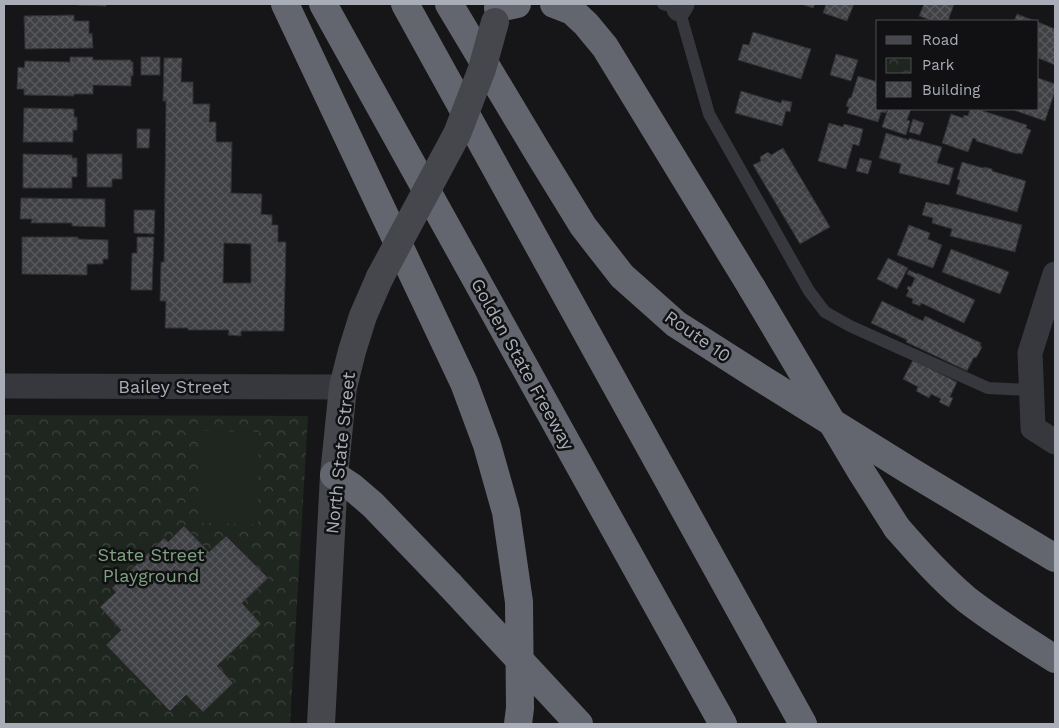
<svg xmlns="http://www.w3.org/2000/svg" width="1059" height="728" font-family="'Work Sans',sans-serif">
	<defs>
		<pattern id="park-crowns" width="20" height="18" patternUnits="userSpaceOnUse" patternTransform="scale(1.25)"><rect width="20" height="18" fill="#1e261f"/><path d="M2 6a3 3 0 1 1 6 0M12 15a3 3 0 1 1 6 0" fill="none" stroke="#3c433d"/></pattern>
		<pattern id="building-cross-hatch" width="8" height="8" patternUnits="userSpaceOnUse" patternTransform="scale(1.25)"><rect width="8" height="8" fill="#404145"/><path d="M0 0l8 8M0 8l8-8" fill="none" stroke="#595a5e"/></pattern>
	</defs>
	<rect width="100%" height="100%" fill="#161618"/>
	<path fill="url(#park-crowns)" d="M4 415 308 416 290 724H4Z"/>
	<path fill="#1e261f" d="M202 431 259 432 258 524 201 523Z"/>
	<g fill="url(#building-cross-hatch)" stroke="#303034" fill-rule="evenodd">
		<path d="M78 4H106V6L77 5Z"/>
		<path d="M801 4H815L813 8Z"/>
		<path d="M826 4H854L847 21 823 13Z"/>
		<path d="M924 4H954L948 21H933L919 16Z"/>
		<path d="M1017 14 1035 21H1014Z"/>
		<path d="M74 15V21H89V34L92 33 93 48 25 49 24 16Z"/>
		<path d="M1038 22 1055 29V65L1038 58Z"/>
		<path d="M753 32 811 49 801 79 738 60 743 44 749 45Z"/>
		<path d="M836 54 858 60 851 81 830 75Z"/>
		<path d="M70 57H93V60H131V62H133V76H131V86L93 85V94H74V96L24 95V89H17L18 67 24 68 25 61 70 62Z"/>
		<rect x="141" y="57" width="19" height="18"/>
		<path d="M164 58H182L181 82H193V104H210L209 122H216V142H232L231 193 262 194 261 214 272 215V225H278V242H286L284 331H241V336L228 335 229 330H188V328H165L166 301H160L161 262H164L166 101H163ZM224 243 251 244V283H223Z"/>
		<path d="M858 76 878 82V109H887L886 113 881 112 878 122 847 113 849 107 846 106 849 98H851Z"/>
		<path d="M1038 78 1055 84V91L1045 121 1011 109H1038Z"/>
		<path d="M741 91 781 103 782 100 792 102 790 112 786 111 782 126 735 113Z"/>
		<path d="M24 108 74 109V117H77V130H73V142H23Z"/>
		<path d="M888 109H911L907 120 910 121 906 135 882 127Z"/>
		<path d="M970 109H977L1027 125 1026 128 1031 130 1022 154 1017 153V154L976 141V139L973 138 968 152 942 143 951 114 963 118 964 115 968 116Z"/>
		<path d="M913 119 924 123 920 135 909 132Z"/>
		<path d="M829 123 843 127 844 124 863 129 859 146 853 144 846 169 818 161Z"/>
		<path d="M137 129H150L149 148H137Z"/>
		<path d="M886 133 909 140V138L942 147 937 163 954 168 949 185 899 173 901 164 879 158Z"/>
		<path d="M783 148 830 227 800 244 753 165 761 161 760 157 768 152 771 155Z"/>
		<path d="M23 154 72 155V158H77V177H72V188H23Z"/>
		<path d="M87 154H122V179H112V187H87Z"/>
		<path d="M860 158 872 161 868 174 856 171Z"/>
		<path d="M962 162 983 168 984 167 992 169V171L1026 181 1017 212 956 194 960 180 957 179Z"/>
		<path d="M21 198 105 199V227L72 226V223H31L32 219H20Z"/>
		<path d="M926 202 939 205V204L1022 225 1015 252 950 236 952 229 932 223 933 218 922 215Z"/>
		<path d="M134 210H155L154 234 134 233Z"/>
		<path d="M909 225 930 233 928 239 942 245 933 268 897 255Z"/>
		<path d="M22 237H78V239L108 240V259H103V264H87V275L22 274Z"/>
		<path d="M137 237H154L152 290H131L132 253H137Z"/>
		<path d="M951 249 1009 272 1000 294 942 272Z"/>
		<path d="M888 258 908 268 897 289 877 279Z"/>
		<path d="M909 270 917 274V273L975 300 964 323 921 303 920 306 912 303 913 299 906 296 909 290 907 289 908 286 911 287 915 278 907 274Z"/>
		<path d="M882 301 923 321 925 316 981 343 980 345 982 347 976 358 974 357 967 371 906 342 907 340 871 323Z"/>
		<path d="M913 360 957 382 950 397 953 398 949 407 939 402 941 399 931 394 929 398 916 391 918 387 903 379Z"/>
		<path d="M184 526 209 552 226 536 268 578 242 603 261 624 217 666 233 683 203 712 186 695 170 711 106 645 121 630 100 607 116 592 112 588 164 538 168 542Z"/>
	</g>
	<g fill="none" stroke-linecap="round" stroke-linejoin="round">
		<path stroke="#37383d" stroke-width="12" d="M663 4 679 9 709 114 809 291 825 312 850 326 959 375 988 388 1031 390"/>
		<g stroke="#37383d" stroke-width="25">
			<path d="M679 9 682 4"/>
			<path d="M1055 274 1030 353 1033 428 1055 442"/>
			<path d="M4 386 343 387"/>
		</g>
		<path stroke="#45474d" stroke-width="28" d="M321 724 334 475 343 387 352 351 363 316 380 277"/>
		<g stroke="#63666e" stroke-width="28">
			<path d="M285 4 464 383 487 445 506 512 519 602 520 708 518 724"/>
			<path d="M323 4 723 724"/>
			<path d="M405 4 803 724"/>
			<path d="M449 4 537 151 583 226 622 276 676 324 759 377 910 471 1055 558"/>
			<path d="M554 4 572 11 586 24 605 47 752 288"/>
			<path d="M498 8 517 4"/>
			<path d="M334 475 352 487 373 505 450 585"/>
			<path d="M897 528C919 553 941 578 966 599 994 621 1025 640 1055 659"/>
		</g>
		<path stroke="#45474d" stroke-width="28" d="M380 277 457 134 482 69 495 22"/>
		<g stroke="#63666e" stroke-width="28">
			<path d="M752 288 862 473 897 528"/>
			<path d="M450 585 579 724"/>
		</g>
	</g>
	<g text-anchor="middle" dominant-baseline="central" stroke-width="5" stroke-linejoin="round" paint-order="stroke">
		<g font-size="18" fill="#a8adb8" stroke="#111113">
			<text transform="translate(698 336) rotate(35)">Route 10</text>
			<text transform="translate(523 364) rotate(61)">Golden State Freeway</text>
			<text x="174" y="386">Bailey Street</text>
			<text transform="translate(340 453) rotate(-84)">North State Street</text>
		</g>
		<g font-size="18" fill="#7fa381" stroke="#111113">
			<text x="151" y="554">State Street<tspan x="151" dy="21">Playground</tspan></text>
		</g>
	</g>
	<rect width="1059" height="728" fill="none" stroke="#a8adb8" stroke-width="10"/>
	<rect x="876" y="20" width="162" height="90" fill="#111113" stroke="#4d4f55"/>
	<rect x="886" y="36" width="25" height="8" fill="#45474d" stroke="#4d4f55"/>
	<text x="922" y="45" font-size="15" fill="#a8adb8">Road</text>
	<rect x="886" y="58" width="25" height="15" fill="url(#park-crowns)" stroke="#4d4f55"/>
	<text x="922" y="70" font-size="15" fill="#a8adb8">Park</text>
	<rect x="886" y="82" width="25" height="15" fill="url(#building-cross-hatch)" stroke="#4d4f55"/>
	<text x="922" y="95" font-size="15" fill="#a8adb8">Building</text>
</svg>
